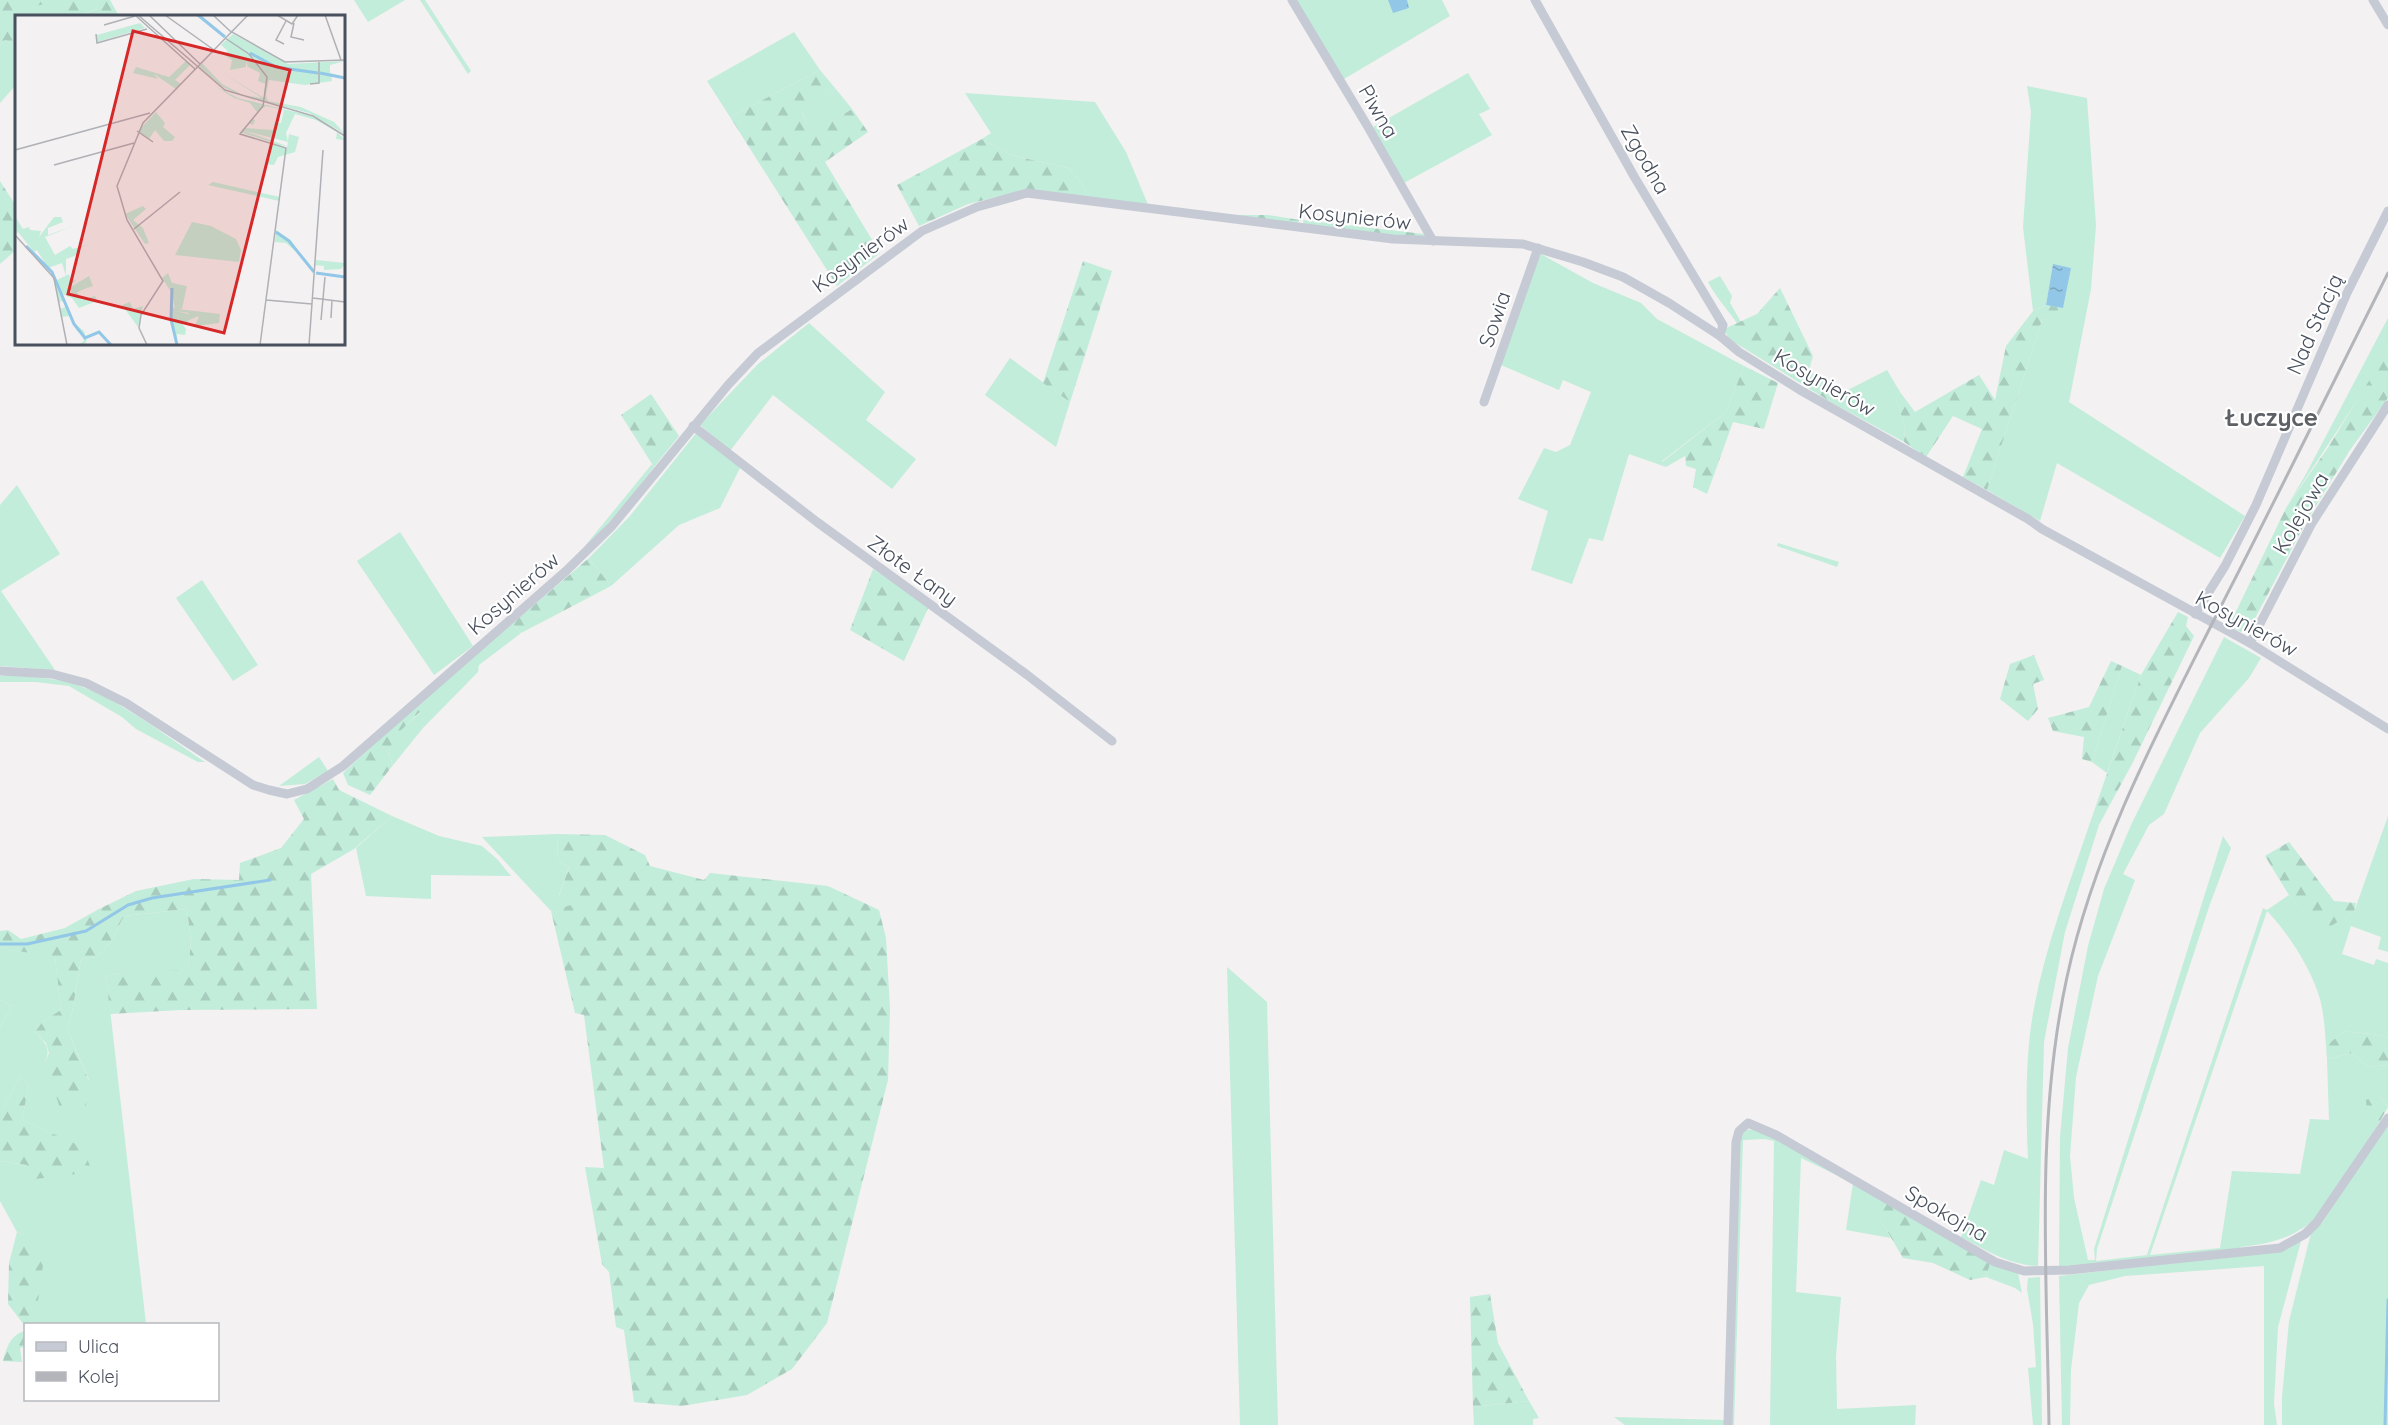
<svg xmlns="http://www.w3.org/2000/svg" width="2388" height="1425" font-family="Quicksand,sans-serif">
	<defs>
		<pattern id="forest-firs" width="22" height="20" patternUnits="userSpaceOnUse" patternTransform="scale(1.5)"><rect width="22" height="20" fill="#c2edda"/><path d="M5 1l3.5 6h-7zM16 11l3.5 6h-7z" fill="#a8cdbe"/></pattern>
		<pattern id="water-ripples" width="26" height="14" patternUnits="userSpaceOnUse" patternTransform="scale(1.5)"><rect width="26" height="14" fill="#92c7e7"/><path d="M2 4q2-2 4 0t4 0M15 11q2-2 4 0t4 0" fill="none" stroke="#79a4be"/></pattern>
	</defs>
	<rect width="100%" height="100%" fill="#f3f1f1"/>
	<g fill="#c2edda">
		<path d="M55 0 78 16 98 9 102 16H16V26L12 19 34 2Z"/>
		<path d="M354 0H405L368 22Z"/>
		<path d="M420 0H425L471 71 468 74Z"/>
		<path d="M1296 0H1442L1450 16 1344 79Z"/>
		<path d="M794 32 820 70 730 117 707 81Z"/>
		<path d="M6 40 16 49V85L0 103V45Z"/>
		<path d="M1468 73 1490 109 1479 114 1492 135 1402 184 1373 127Z"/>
		<path d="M2027 86 2087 98 2096 225 2091 289 2069 402 2245 516 2220 558 2057 463 2040 521 1987 490 2043 317 2071 268 2053 265 2046 305 2033 311 2023 227 2031 112Z"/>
		<path d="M835 88 852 109 812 135 802 112Z"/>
		<path d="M965 93 1095 102 1126 152 1149 207 1090 197 1081 182 1068 168 1011 155 982 139 991 133Z"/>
		<path d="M1539 253 1593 283 1641 303 1657 319 1744 366 1726 412 1662 461 1666 467 1629 454 1603 541 1589 538 1572 584 1531 570 1548 511 1518 499 1544 448 1556 452 1570 445 1591 392 1563 380 1559 390 1501 365Z"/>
		<path d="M1720 276 1732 296 1730 303 1741 322 1737 323C1727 309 1716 297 1708 282Z"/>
		<path d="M2388 318V350L2380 366 2286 508 2306 474Z"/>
		<path d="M809 323 885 392 866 420 916 459 892 489 773 395 730 451 700 425 757 365Z"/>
		<path d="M1010 358 1070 402 1056 447 985 395Z"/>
		<path d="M1887 370 1900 392 1896 399 1905 426 1904 442 1834 404 1840 394Z"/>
		<path d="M697 432 741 466 720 508 679 525 611 586 589 558 630 516Z"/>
		<path d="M652 464 654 467C630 499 605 529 576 557Z"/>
		<path d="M17 485 60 554 1 591 55 670 0 666V505Z"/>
		<path d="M400 532 473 646 434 675 357 561Z"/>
		<path d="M1778 543 1839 562 1837 567 1777 546Z"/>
		<path d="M202 580 258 665 233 681 176 598Z"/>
		<path d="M512 624 521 633 479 665 478 672 423 728 393 765 388 752 397 733 420 713 415 707Z"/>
		<path d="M2224 637 2261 658 2249 678 2200 733 2164 814 2149 825 2123 874 2135 880 2098 976 2076 1077 2070 1156 2074 1198 2088 1260H2095L2094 1249 2223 836 2231 848 2210 904 2097 1249 2096 1261 2147 1255 2263 908 2267 910 2289 895 2321 931 2354 912 2388 816V952L2378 949 2381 937 2351 926 2342 954 2374 965 2376 959 2388 963V1038C2375 1032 2359 1034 2344 1031L2326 1046C2325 1031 2324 1014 2320 999 2311 968 2289 934 2267 911L2150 1255 2220 1248 2232 1171 2300 1174 2310 1119 2329 1120 2327 1059 2352 1053 2368 1067 2388 1065V1107L2378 1095 2375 1114 2379 1123 2319 1214C2298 1237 2271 1244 2241 1247L2237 1250 2089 1266H2059L2060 1137 2068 1048 2088 946 2104 889 2131 825Z"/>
		<path d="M2122 666 2141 675 2107 773 2092 762Z"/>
		<path d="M0 676C23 676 51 677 74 684 118 698 166 736 205 762H198L136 729 122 717 69 686 36 682H0Z"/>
		<path d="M319 757 328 771 305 784 279 786Z"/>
		<path d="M392 816 439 836 482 846 497 859 511 876 431 875V899L366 896 356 848Z"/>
		<path d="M2091 820 2099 825 2065 932 2044 1042 2038 1266C2009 1265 1986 1250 1961 1237L1981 1180 1994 1185 2004 1150 2028 1159C2026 1113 2025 1053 2034 1008 2046 944 2070 882 2091 820Z"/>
		<path d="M557 834 558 861 569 867 559 895 571 897V906L551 911 482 837Z"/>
		<path d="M187 909 191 942 188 971 106 974 146 1324H41L38 1322 26 1235 17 1232 0 1201V1161L27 1165V1180L82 1147 22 1120 29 1084 20 1077 4 1106H0V1028L12 1006 0 1000V948L55 956 61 1010 43 1021 35 1032C46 1044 51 1047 45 1063L89 1080 67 1029 72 1013 81 959 97 957 110 943 124 916Z"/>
		<path d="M1227 967 1267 1002 1278 1425H1240Z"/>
		<path d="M2388 1123V1425H2282V1397L2289 1321 2311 1233 2322 1223Z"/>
		<path d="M1754 1129 1765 1132 1888 1203 1876 1211 1891 1238 1846 1230 1853 1183 1801 1158 1796 1292 1841 1297 1836 1356 1837 1409 1916 1405 1915 1425H1770L1774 1141 1765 1139 1743 1140 1734 1425H1730L1740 1135 1745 1130Z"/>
		<path d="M2301 1241 2278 1327 2274 1404 2277 1425H2264V1266L2125 1276 2089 1285 2079 1303 2071 1370 2070 1425H2062L2059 1276 2253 1254Z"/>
		<path d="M1991 1261 2018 1273 2022 1293 2015 1288 1986 1277Z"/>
		<path d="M2040 1277 2042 1425H2033L2028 1368 2036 1367 2033 1324 2027 1289 2028 1278Z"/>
		<path d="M1529 1401 1539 1418 1533 1419V1425H1474L1473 1407Z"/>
		<path d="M1614 1417 1724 1420V1425H1625Z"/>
	</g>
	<g fill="url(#forest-firs)">
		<path d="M0 0H110L119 16H102L97 9 78 16C47 0 42 0 12 19L16 26V49L6 40 0 45Z"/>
		<path d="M820 70 835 88 802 113 812 134 852 109 868 132 825 162 880 253 837 286 730 117Z"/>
		<path d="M982 139 1011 155 1068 168 1081 182 1090 197 1025 190 968 204 919 226 897 185Z"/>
		<path d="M0 181 16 206V250L0 264Z"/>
		<path d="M1218 215H1268L1300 220 1295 226Z"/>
		<path d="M1303 220 1424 234 1429 239 1304 227Z"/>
		<path d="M1083 261 1112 271 1070 402 1043 383Z"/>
		<path d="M1780 288 1813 356 1809 370 1840 394 1834 404 1729 339 1724 329 1757 314Z"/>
		<path d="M2046 305 2063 308 2043 317 1987 490 1963 477 1982 429 1953 416 1926 457 1904 442 1905 426 1896 399 1900 392 1915 412 1979 375 1995 400 2006 346 2033 311Z"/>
		<path d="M2388 350V398L2350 450 2306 522 2252 624 2241 632 2229 626 2286 508 2329 446Z"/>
		<path d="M1744 366 1778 383 1764 429 1733 422 1707 494 1693 487 1696 469 1686 466 1685 456 1666 467 1662 462 1726 412Z"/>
		<path d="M651 394 679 436 654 467 621 415Z"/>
		<path d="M589 558 611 586 521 633 512 624Z"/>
		<path d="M873 569 929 606 904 661 850 630Z"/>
		<path d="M2178 612 2188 617 2186 626 2194 636 2133 762 2099 825 2091 820 2141 675Z"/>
		<path d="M2034 655 2044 680 2033 684 2038 709 2028 721 2000 699 2010 664Z"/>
		<path d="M2111 661 2122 666 2092 762 2082 759 2084 737 2053 731 2048 718 2089 707Z"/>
		<path d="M415 707 420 712 397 734 388 752 393 765 370 795 348 785 343 773Z"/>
		<path d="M333 779 339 790 392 816 354 849 311 874 317 1009 180 1010 110 1014 106 974 188 970 191 942 187 909 124 916 110 943 97 957 81 959 72 1013 67 1029 89 1081 85 1113 61 1111 45 1063 49 1053 46 1043 35 1032 43 1021 61 1010 55 957 0 948V931L8 930 21 939 65 928 99 909 136 891 194 879 239 880 240 863 281 848 304 819 294 800Z"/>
		<path d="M557 834 605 835 645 855 650 866 704 880 710 873 828 886 879 910 886 938 890 1009 888 1080 827 1323 792 1369 747 1395 682 1406 634 1402 624 1330 616 1327 609 1272 602 1264 585 1167 604 1168 584 1015 575 1013 551 911 571 905V897L559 896 569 867 558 861Z"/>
		<path d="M2289 842 2334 901 2356 903 2354 912 2321 932 2289 895 2265 856Z"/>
		<path d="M0 1000 12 1006 0 1028Z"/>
		<path d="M2344 1031C2359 1034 2375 1032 2388 1038V1065L2368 1067 2352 1053 2327 1059 2326 1046Z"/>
		<path d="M20 1077 29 1084 22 1120 83 1147 92 1172 27 1180V1165L0 1161V1106H4Z"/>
		<path d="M2378 1095 2388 1107 2379 1123 2375 1114 2367 1111 2366 1100Z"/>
		<path d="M1888 1203 1991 1261 1986 1277 1970 1280 1933 1263 1903 1258 1875 1210Z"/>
		<path d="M17 1232 26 1235 44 1258 37 1308 38 1321 41 1324 25 1326 8 1304 9 1263Z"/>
		<path d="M1490 1294 1498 1343 1529 1401 1473 1407 1470 1297Z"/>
		<path d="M25 1331V1347L20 1348 22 1362 3 1361C7 1347 10 1335 25 1331Z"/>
	</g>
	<g fill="url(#water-ripples)">
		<path d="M1388 0H1407L1409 8 1393 13Z"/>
		<path d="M2053 264 2071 268 2063 308 2046 305Z"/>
	</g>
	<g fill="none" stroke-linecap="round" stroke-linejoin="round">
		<g stroke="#92c7e7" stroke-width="3">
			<path d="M0 944H27L86 931 128 905 152 898 270 880"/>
			<path d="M2385 1425 2388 1300"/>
		</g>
		<g stroke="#c5cad4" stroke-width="9">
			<path d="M1292 0 1368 127 1433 241"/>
			<path d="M1535 0 1635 178 1723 325 1720 336"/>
			<path d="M2373 0 2388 25"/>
			<path d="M1484 402 1538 248"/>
			<path d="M693 426 817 522 1026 674 1112 741"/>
			<path d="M2195 614 2225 566 2256 505 2347 293 2388 211"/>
			<path d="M2250 643 2312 523 2388 405"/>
			<path d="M0 671 52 674 86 683 126 703 253 785 269 790 287 794 307 789 343 766 566 571 612 526 728 385 758 353 922 231 977 207 1027 193 1393 239 1523 244 1583 262 1623 277 1669 303 1720 336 1739 352 1800 390 2028 519 2042 529 2250 643 2388 729"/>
			<path d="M1728 1425 1736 1142 1739 1131 1748 1123 1776 1135 1995 1262 2024 1271 2069 1270 2280 1248 2305 1234 2317 1222 2388 1118"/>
		</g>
		<path stroke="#b3b5ba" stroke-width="3" d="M2049 1425C2047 1276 2035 1123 2067 977 2095 848 2158 731 2217 614 2275 501 2331 387 2388 273"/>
	</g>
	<g text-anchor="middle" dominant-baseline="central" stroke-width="4.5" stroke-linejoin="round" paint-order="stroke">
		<g font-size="21" fill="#49505d" stroke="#fff">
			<text transform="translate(1379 111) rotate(60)">Piwna</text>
			<text transform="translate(1646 159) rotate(60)">Zgodna</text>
			<text transform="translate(1355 216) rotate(6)">Kosynierów</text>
			<text transform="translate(860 254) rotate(-36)">Kosynierów</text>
			<text transform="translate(1494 319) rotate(-71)">Sowia</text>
			<text transform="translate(2314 324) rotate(-66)">Nad Stacją</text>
			<text transform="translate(1825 382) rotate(30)">Kosynierów</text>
			<text transform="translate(2300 513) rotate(-60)">Kolejowa</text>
			<text transform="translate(913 570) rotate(36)">Złote Łany</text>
			<text transform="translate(513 593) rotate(-41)">Kosynierów</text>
			<text transform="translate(2247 623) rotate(29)">Kosynierów</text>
			<text transform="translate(1947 1213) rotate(30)">Spokojna</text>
		</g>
		<g font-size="24" font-weight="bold" fill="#5d6065" stroke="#fff">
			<text x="2271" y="417">Łuczyce</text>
		</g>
	</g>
	<g transform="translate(15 15)">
		<rect width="330" height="330" fill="#f3f1f1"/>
		<path d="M125 8 130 13 82 27V20ZM218 19 273 49 330 46 315 50V58L330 63 316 59 317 66 290 70 254 65 251 80 253 86 286 92 319 107 330 119 294 98 225 80 208 72 184 52 187 48 207 69 228 80 247 83 206 57 249 83V77L215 55 217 45 208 39 213 36 206 30ZM231 46 233 52 245 58 243 66 251 69 249 77 215 55 231 52ZM171 46 175 50 160 65 166 69 161 74 139 59 143 64 118 58 121 52 154 62ZM200 71 223 83 293 100 303 104 318 113 330 125 321 124 322 117 301 105 280 99 271 118 273 127 227 115 272 131 264 130 253 140 256 127 225 117 237 104 240 105 238 110 233 108 230 113 258 115 260 107 266 108 269 95 251 91 242 97 235 88 219 83ZM141 97 150 108 148 112 160 122 157 126H149L140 115 134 124 123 116ZM198 167 265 182 264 186 193 170ZM128 191 131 194 118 205 128 213 134 228 130 229 110 199ZM39 202H46L48 207 33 213V220L61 210 30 222 40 240 55 231 58 234 74 229 64 233 65 239 51 244V261L47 248 33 253 22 235 19 237 3 217 0 219 1 203 8 214 14 212 15 215 26 216 24 222ZM301 245 330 248V249L326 254 309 255V251L300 250ZM74 261 78 271 72 273 69 269 62 277 67 286H62L54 273ZM158 283 165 284 163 294 205 299 204 308 180 311 184 301 172 306 174 310 164 305 162 315 156 305 159 299 167 303 174 298 160 296ZM115 287 118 294 128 291 123 312 107 290Z" fill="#c2edda" fill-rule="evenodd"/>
		<path d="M274 119 284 122 280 137 263 142 259 150 251 149 256 141 253 140 264 130 272 133ZM177 207 196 211 221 224 226 235 224 247 160 240ZM261 215 276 225 286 241 271 228 260 227ZM153 258 157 268 172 271 167 294H163L164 284 158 283 157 290 161 296 177 300 167 303 159 299 157 305 162 314 164 305 171 314 170 320 162 319V330L155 307 156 277 147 263ZM37 259 42 265 54 259 56 266 61 265 54 273 55 278 67 271 66 266 69 269 72 273 58 279 63 286 80 281 82 286 64 293 57 283 47 279 59 308 69 316 72 326 68 330H64L69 326 66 317 62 316 54 301 46 302 45 294 50 292 49 286 44 287Z" fill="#c2edda"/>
		<path fill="none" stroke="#92c7e7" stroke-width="3" d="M183 0 210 22M235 38 261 52 303 58M305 58 330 63M261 217 274 226 299 257M11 231 37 257 59 309 70 323 84 317 96 330M301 258 330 262M157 273 156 304 162 330"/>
		<path fill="none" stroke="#afb1b6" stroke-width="1.5" d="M120 0 180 54M123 0 210 75 298 101 330 121M134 0 185 49M150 0 199 35M198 0 215 16 270 47 330 45M262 0 277 9 283 0M310 0 326 45M279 8 276 22 289 25M89 10 120 1M81 19 82 28 132 14M210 23 234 39 252 62 248 91 225 119 271 133 245 330M269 29 261 25 271 6M295 69 304 68V47M122 116 138 127M0 135 135 98M39 150 119 128M119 214 165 177M0 220 39 263 52 330M298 283 330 287M251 285 297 289M316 303 317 285M306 305 310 262M132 330 124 313 126 300 148 266 112 205 102 171 128 108 233 0M294 330 308 135"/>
		<path fill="#d62828" fill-opacity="0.15" stroke="#d62828" stroke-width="3" d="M118 16 275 55 209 318 53 279Z"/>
		<rect width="330" height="330" fill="none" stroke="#49505d" stroke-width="3"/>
	</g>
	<rect x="24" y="1323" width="195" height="78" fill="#ffffff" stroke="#b6b9be" stroke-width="1.5"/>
	<rect x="36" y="1342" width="30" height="9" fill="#c5cad4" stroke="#b6b9be" stroke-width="1.5"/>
	<text x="78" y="1353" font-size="18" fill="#49505d">Ulica</text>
	<rect x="36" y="1372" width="30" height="9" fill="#b3b5ba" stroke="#b6b9be" stroke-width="1.5"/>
	<text x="78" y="1383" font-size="18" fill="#49505d">Kolej</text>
</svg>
